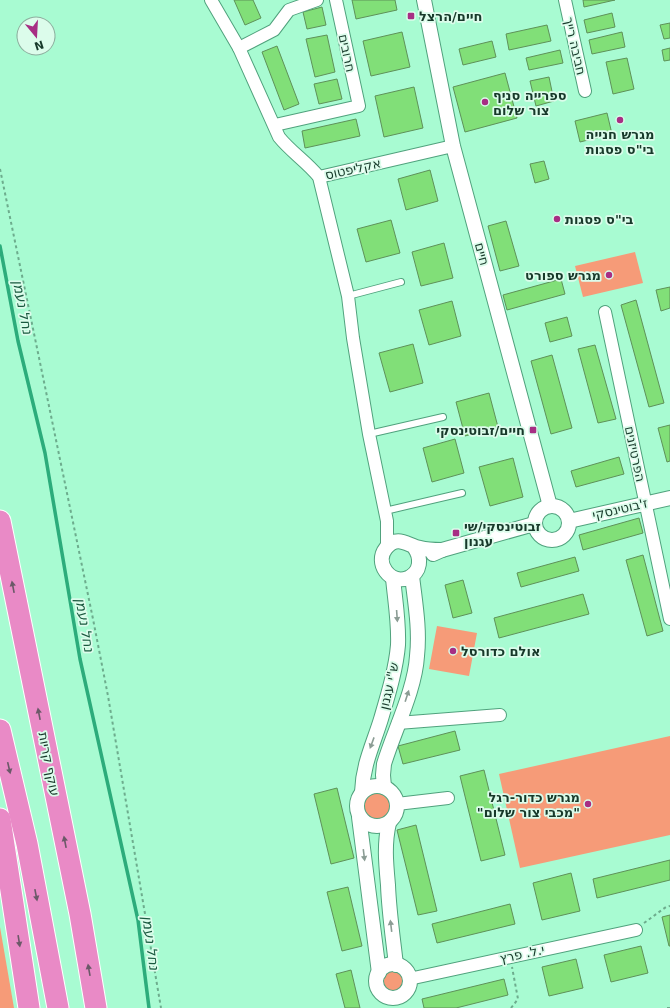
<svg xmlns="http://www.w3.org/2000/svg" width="670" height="1008" font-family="'DejaVu Sans',Heebo,sans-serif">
	<rect width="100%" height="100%" fill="#a8fbd2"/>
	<g fill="#f69b78">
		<path d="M635 252 643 283 583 297 575 266Z"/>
		<path d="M437 626 477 633 469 676 429 669Z"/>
		<path d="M670 736V835L520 868 499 774Z"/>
		<circle cx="377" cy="807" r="15"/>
		<path d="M0 927 14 1008H0Z"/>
		<circle cx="393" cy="981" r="12"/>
	</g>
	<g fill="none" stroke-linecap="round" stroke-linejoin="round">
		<path stroke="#2cac7b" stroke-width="3.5" d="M0 246 18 341 45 453 80 659 138 920 149 1008"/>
	</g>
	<g fill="#81df78" stroke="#5e9159">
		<path d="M234 0H253L261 18 245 25Z"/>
		<path d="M352 0H395L397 10 356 19Z"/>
		<path d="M583 0H615L584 7Z"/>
		<path d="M322 7 326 25 307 29 303 12Z"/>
		<path d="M612 13 615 27 587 33 584 20Z"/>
		<path d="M670 23V38L664 39 660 25Z"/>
		<path d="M547 25 551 41 509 50 506 34Z"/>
		<path d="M402 32 410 67 371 76 363 41Z"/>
		<path d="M622 32 625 47 592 54 589 40Z"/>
		<path d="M327 35 335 72 315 77 306 39Z"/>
		<path d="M492 41 496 57 463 65 459 49Z"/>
		<path d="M277 46 299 104 284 110 262 52Z"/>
		<path d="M670 48V60L664 61 662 50Z"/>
		<path d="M560 50 563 63 529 70 526 58Z"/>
		<path d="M627 58 634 89 613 94 606 62Z"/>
		<path d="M505 73 517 118 465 132 453 87Z"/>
		<path d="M549 77 554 101 536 106 530 81Z"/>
		<path d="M337 79 342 99 319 104 314 84Z"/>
		<path d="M414 87 423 128 384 137 375 96Z"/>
		<path d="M607 113 612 134 580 142 575 121Z"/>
		<path d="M356 119 360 136 305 148 302 131Z"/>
		<path d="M544 161 549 179 535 183 530 164Z"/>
		<path d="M430 170 438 201 406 210 398 179Z"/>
		<path d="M391 220 400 253 366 262 357 229Z"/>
		<path d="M506 221 519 266 500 271 488 226Z"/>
		<path d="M444 243 453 278 421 286 412 252Z"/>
		<path d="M561 279 565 294 507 310 503 295Z"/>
		<path d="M670 287V308L661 311 656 290Z"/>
		<path d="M636 300 664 403 649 407 621 305Z"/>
		<path d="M452 301 461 336 429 345 419 310Z"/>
		<path d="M567 317 572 336 550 342 545 323Z"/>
		<path d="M413 344 423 383 390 392 379 353Z"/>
		<path d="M595 345 616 419 598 423 578 349Z"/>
		<path d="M552 355 572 428 551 434 531 361Z"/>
		<path d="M489 393 498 427 465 436 456 402Z"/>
		<path d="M670 425V461L667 462 658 428Z"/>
		<path d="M455 439 464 473 432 482 423 448Z"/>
		<path d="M619 457 624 474 576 487 571 471Z"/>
		<path d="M513 458 523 497 490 506 479 467Z"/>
		<path d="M639 518 643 533 583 550 579 535Z"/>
		<path d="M643 555 663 631 647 636 626 560Z"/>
		<path d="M575 557 579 571 521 587 517 573Z"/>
		<path d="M463 580 472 613 453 618 445 585Z"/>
		<path d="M583 594 589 614 499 638 494 618Z"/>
		<path d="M455 731 460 750 403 764 398 746Z"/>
		<path d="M484 770 505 855 481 861 460 776Z"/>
		<path d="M337 788 354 858 331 864 314 794Z"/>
		<path d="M416 825 437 911 418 915 397 830Z"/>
		<path d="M670 860V880L597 898 593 879Z"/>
		<path d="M571 873 580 911 542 920 533 883Z"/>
		<path d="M348 887 362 946 342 951 327 892Z"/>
		<path d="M510 904 515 924 437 943 432 924Z"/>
		<path d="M670 915V946H669L662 917Z"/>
		<path d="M641 946 648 973 611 982 604 955Z"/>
		<path d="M576 959 583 988 549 996 542 967Z"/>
		<path d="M351 970 360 1008H345L336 974Z"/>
		<path d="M504 979 508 995 456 1008H424L422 999Z"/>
	</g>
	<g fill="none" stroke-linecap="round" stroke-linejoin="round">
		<defs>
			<g id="service">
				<path d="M348 296 401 282"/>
				<path d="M369 434 443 417"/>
				<path d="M385 511 462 493"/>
			</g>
			<g id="minor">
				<path d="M211 0 239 48 279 137C291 152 307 162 319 177L348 296 353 338 369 434 387 521V548"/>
				<path d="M565 0 585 91"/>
				<path d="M239 48 274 30 289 10 317 0"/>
				<path d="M275 125 359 106 336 0"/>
				<path d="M319 177 453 146"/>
				<path d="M605 312 670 619"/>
				<path d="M398 723 500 715"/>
				<path d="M397 804 448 798"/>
				<path d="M409 979 636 930"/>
			</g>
			<g id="tertiary">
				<path d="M424 0 453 146 550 506"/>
				<circle cx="552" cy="523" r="17"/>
				<path d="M569 521 670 498"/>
				<path d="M414 547C422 558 421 572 408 578 390 585 374 563 386 548 398 534 408 546 420 548 427 550 435 550 442 550"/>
				<path d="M433 554 442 550 534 524"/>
				<circle cx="377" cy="806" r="20"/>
				<path d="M384 787 383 775 384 764C394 731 415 690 417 656 420 629 415 602 412 576"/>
				<path d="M362 792C363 764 373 745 381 719 388 695 396 669 398 645 399 622 395 600 393 578"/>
				<path d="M359 817 379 973"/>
				<path d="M389 823C384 844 386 863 388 885 389 912 393 938 396 965"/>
				<circle cx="393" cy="981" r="17"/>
			</g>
			<g id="motorway">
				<path d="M0 521 80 914 96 1008"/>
				<path d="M0 730 27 844 58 1008"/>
				<path d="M0 819 29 1008"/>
			</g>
		</defs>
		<use href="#service" stroke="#50a27d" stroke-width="8"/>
		<use href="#minor" stroke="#50a27d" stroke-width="14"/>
		<use href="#tertiary" stroke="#50a27d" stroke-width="16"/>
		<use href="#motorway" stroke="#fff" stroke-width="23"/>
		<g stroke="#6dac8d" stroke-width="2" stroke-dasharray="3 3" stroke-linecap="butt">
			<path d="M0 169 93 619 108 696 161 1008"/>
			<path d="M644 923 666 907 670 906"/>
			<path d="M511 1008 518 999 512 967"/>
			<path d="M667 1008H670"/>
		</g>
		<use href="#service" stroke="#fff" stroke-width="6"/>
		<use href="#minor" stroke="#fff" stroke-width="12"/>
		<use href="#tertiary" stroke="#fff" stroke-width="14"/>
		<use href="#motorway" stroke="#e98ac6" stroke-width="21"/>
	</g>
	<defs><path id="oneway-solid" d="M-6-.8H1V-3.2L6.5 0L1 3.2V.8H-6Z"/></defs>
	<g fill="#6b5968">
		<use href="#oneway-solid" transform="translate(13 587) rotate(-101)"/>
		<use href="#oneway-solid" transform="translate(39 714) rotate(-101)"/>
		<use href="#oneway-solid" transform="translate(9 768) rotate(77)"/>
		<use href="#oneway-solid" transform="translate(65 842) rotate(-101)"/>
		<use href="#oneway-solid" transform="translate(36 895) rotate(79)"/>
		<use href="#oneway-solid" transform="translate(19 941) rotate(81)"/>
		<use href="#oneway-solid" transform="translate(89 970) rotate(-100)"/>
	</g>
	<g fill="#8b9c94">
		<use href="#oneway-solid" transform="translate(397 616) rotate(86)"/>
		<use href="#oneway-solid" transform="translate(407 696) rotate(-72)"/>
		<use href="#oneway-solid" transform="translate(372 743) rotate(110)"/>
		<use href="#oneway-solid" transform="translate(364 855) rotate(83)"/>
		<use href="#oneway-solid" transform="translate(391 926) rotate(-97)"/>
	</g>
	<g fill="#a72e84" stroke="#dcfceb" stroke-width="1.5">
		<rect x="407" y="12" width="8" height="8" rx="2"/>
		<circle cx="485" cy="102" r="4"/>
		<circle cx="620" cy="120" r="4"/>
		<circle cx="557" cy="219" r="4"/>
		<circle cx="609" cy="275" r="4"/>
		<rect x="529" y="426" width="8" height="8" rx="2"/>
		<rect x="452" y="529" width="8" height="8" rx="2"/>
		<circle cx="453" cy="651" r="4"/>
		<circle cx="588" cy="804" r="4"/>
	</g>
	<g text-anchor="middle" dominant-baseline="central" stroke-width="3.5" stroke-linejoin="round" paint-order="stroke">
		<g font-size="13" font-weight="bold" fill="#17392a" stroke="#dcfceb" text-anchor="start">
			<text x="419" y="16">חיים/הרצל</text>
			<text x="493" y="95">ספרייה סניף<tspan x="493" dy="15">צור שלום</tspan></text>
			<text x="620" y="134" text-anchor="middle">מגרש חנייה<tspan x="620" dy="15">בי"ס פסגות</tspan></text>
			<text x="565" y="219">בי"ס פסגות</text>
			<text x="601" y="275" text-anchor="end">מגרש ספורט</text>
			<text x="525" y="430" text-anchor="end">חיים/זבוטינסקי</text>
			<text x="464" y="526">זבוטינסקי/שי<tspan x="464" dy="15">עגנון</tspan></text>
			<text x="461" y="651">אולם כדורסל</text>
			<text x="580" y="797" text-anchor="end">מגרש כדור-רגל<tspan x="580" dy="15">"מכבי צור שלום"</tspan></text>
		</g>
		<g font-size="13" fill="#17392a" stroke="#dcfceb">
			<text transform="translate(575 46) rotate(77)">חביבה רייך</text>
			<text transform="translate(347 53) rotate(78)">חרובים</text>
			<text transform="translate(353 169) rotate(-13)">אקליפטוס</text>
			<text transform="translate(482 254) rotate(75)">חיים</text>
			<text transform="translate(635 454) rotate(78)">הפרטיזנים</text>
			<text transform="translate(620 509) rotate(-13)">ז'בוטינסקי</text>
			<text transform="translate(389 686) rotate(-77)">ש"י עגנון</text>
			<text transform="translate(49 764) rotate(79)">עוקף קריות</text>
			<text transform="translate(522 954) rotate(-12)">י.ל. פרץ</text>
		</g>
		<g font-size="14" font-style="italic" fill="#19593f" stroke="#dcfceb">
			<text transform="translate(23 307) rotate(79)">נחל נעמן</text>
			<text transform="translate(85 625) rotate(80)">נחל נעמן</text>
			<text transform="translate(151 943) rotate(82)">נחל נעמן</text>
		</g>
	</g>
	<g transform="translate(36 36) rotate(162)"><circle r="19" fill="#dcfceb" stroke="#8dae9e"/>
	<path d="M0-3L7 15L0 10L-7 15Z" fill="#a72e84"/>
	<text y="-6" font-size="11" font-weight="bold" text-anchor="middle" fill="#17392a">N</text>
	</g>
</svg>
